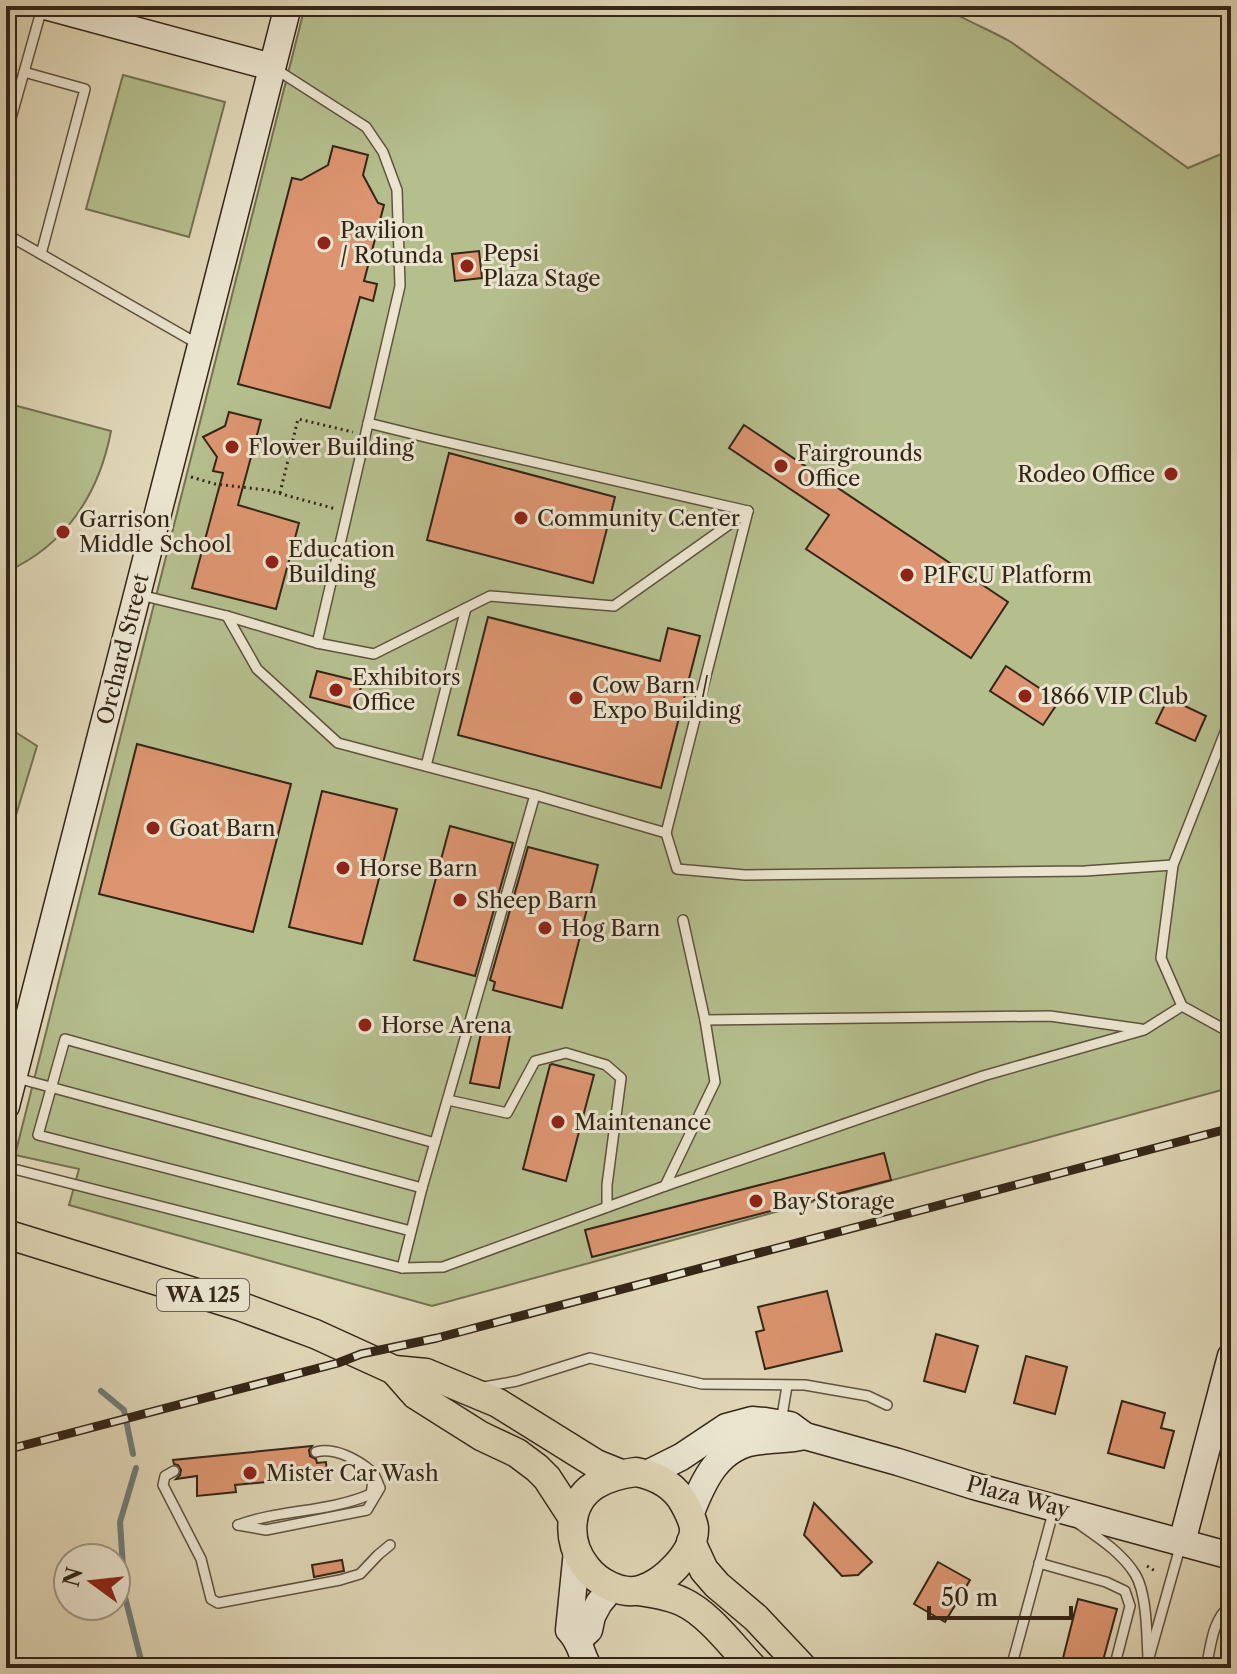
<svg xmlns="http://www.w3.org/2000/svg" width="1237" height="1674" font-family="'Libre Caslon Text',serif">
	<rect width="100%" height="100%" fill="#e0d7b7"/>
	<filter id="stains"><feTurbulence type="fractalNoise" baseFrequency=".0025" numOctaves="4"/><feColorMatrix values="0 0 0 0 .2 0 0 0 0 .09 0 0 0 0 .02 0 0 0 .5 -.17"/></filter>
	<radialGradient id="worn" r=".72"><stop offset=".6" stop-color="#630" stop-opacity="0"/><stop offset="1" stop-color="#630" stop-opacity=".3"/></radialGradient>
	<g fill="#b5be8d" stroke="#747252" stroke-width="2">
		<path d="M305 6H942C964 20 988 29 1011 42L1188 168 1221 154 1231 157V1061L1225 1069 1229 1088 432 1306 69 1205 79 1169 15 1155Z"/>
		<path d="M123 75 225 102 189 237 86 209Z"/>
		<path d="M6 403 111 431C99 494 66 545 6 572Z"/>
		<path d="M6 726 37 746 6 848Z"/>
	</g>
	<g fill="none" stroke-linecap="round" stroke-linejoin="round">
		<g stroke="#707d78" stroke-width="6">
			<path d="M101 1391 124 1410 133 1454"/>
			<path d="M136 1468 120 1522 125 1597 143 1668"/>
		</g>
	</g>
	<g fill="#dc9570" stroke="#342517" stroke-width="2">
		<path d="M333 146 368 155 363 175 378 203 384 205 364 281 377 284 373 301 360 297 330 408 238 384 292 178 301 180 328 165Z"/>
		<path d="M479 251 482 278 455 281 452 254Z"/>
		<path d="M229 412 261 420 238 505 299 523 276 609 192 588 223 473 213 471 217 457 203 437 225 426Z"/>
		<path d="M744 425 1008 602 971 658 806 549 829 515 729 448Z"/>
		<path d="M449 453 615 497 593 583 427 540Z"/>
		<path d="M488 617 660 661 668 628 700 636 661 788 458 735Z"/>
		<path d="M1006 666 1059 701 1043 725 990 691Z"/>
		<path d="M317 671 362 682 356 709 310 697Z"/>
		<path d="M1168 698 1206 716 1195 741 1156 723Z"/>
		<path d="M137 744 291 784 253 932 99 894Z"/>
		<path d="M322 791 397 809 362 944 289 927Z"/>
		<path d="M450 826 513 843 475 976 414 960Z"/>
		<path d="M528 847 598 865 562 1008 493 990 495 982 490 980Z"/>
		<path d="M482 1029 510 1035 499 1088 470 1083Z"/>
		<path d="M552 1064 594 1075 566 1181 523 1169 550 1065Z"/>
		<path d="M884 1153 891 1180 592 1257 585 1230Z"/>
		<path d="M827 1291 842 1351 765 1369 756 1332 764 1330 758 1307Z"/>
		<path d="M936 1334 978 1346 965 1392 924 1381Z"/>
		<path d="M1026 1356 1067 1367 1055 1414 1014 1403Z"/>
		<path d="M1122 1401 1165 1413 1161 1428 1174 1431 1164 1468 1108 1453Z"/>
		<path d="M312 1446 309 1450 310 1456 316 1459 317 1463 326 1462 327 1476 235 1485 236 1492 197 1496V1476L176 1479 180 1475 181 1470 178 1465 174 1464 173 1460Z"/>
		<path d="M814 1503 872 1562 858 1575 842 1576 804 1535Z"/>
		<path d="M342 1560 344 1571 314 1577 312 1565Z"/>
		<path d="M938 1562 970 1580 945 1622 914 1604Z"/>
		<path d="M1078 1599 1117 1609 1101 1668H1086L1062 1662Z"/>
	</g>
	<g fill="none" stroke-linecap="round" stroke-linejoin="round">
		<defs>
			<g id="lane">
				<path d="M24 72 85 89 41 254"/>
				<path d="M6 136 42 8"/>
				<path d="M6 234 198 344"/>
				<path d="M368 423 429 438 748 511"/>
				<path d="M140 595 227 616 317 643 400 286 397 190 383 152 366 127 274 68"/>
				<path d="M227 616 257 669 338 743 535 795 666 833 748 511"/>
				<path d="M317 643 374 654 490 596 614 606 748 511"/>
				<path d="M426 766 466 608"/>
				<path d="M535 795 422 1188 402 1268 443 1267 665 1186 983 1076 1144 1030 1182 1006 1161 958 1173 865 1231 717"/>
				<path d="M666 833 677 869 745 875 1085 871 1173 865"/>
				<path d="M1182 1006 1231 1033"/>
				<path d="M705 1020 1050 1016 1141 1029"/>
				<path d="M17 1078 422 1188"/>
				<path d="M448 1100 507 1113 535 1061 566 1053 606 1065 621 1078 607 1185V1207"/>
				<path d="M6 1167 402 1268"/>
				<path d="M665 1186 715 1082 705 1020 683 920"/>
				<path d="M411 1231 38 1135 65 1039 435 1143"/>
				<path d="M484 1387 517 1381 590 1358 702 1384 805 1385 868 1396 887 1405"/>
				<path d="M781 1422 787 1386"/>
				<path d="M174 1471 165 1476 163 1485 201 1559 211 1599 218 1603 340 1580 360 1574 378 1555 390 1545"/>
				<path d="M1079 1524C1099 1538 1122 1553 1135 1574 1147 1593 1147 1637 1148 1660"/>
				<path d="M238 1525 266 1530 367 1510 380 1488C377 1482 376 1475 371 1471 357 1459 334 1447 316 1452"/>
				<path d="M238 1525C281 1509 327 1513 371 1494L374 1475"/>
				<path d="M1039 1563 1106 1582 1125 1591 1130 1606 1114 1668"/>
				<path d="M1012 1663 1028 1668"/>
				<path d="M1011 1668 1054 1509"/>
				<path d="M1146 1668 1181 1544"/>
				<path d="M1206 1668C1211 1646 1212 1619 1231 1605"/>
			</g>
			<g id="secondary">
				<path d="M45 6 272 67"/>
				<path d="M6 1106 288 6"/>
				<path d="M647 1474 681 1457 726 1427 752 1420 765 1421 790 1425 805 1436 898 1462 974 1486 1231 1556"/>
				<path d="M690 1515C703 1481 719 1444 761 1441 777 1439 789 1440 805 1436"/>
				<path d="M1182 1542 1231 1356"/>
				<path d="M577 1551 569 1630C582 1644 580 1653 589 1668"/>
				<path d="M578 1640 589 1630 592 1616 599 1603 612 1587"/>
			</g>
			<g id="primary">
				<path d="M6 1234 242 1307 315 1334 394 1370 426 1373 498 1403 596 1464 621 1474"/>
				<path d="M394 1370 416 1395 481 1436 517 1453 537 1468 547 1478 573 1518"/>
				<path d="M636 1472C657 1476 675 1485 685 1505 688 1511 693 1520 694 1528 695 1553 663 1584 640 1590 621 1595 597 1582 586 1567 566 1542 567 1503 595 1485 607 1477 621 1474 636 1472Z"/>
				<path d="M691 1542 704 1570 717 1585 756 1618 803 1668"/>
				<path d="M639 1591C653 1593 669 1595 683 1602 709 1614 733 1647 753 1668"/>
			</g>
		</defs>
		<use href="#lane" stroke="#5f523f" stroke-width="12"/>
		<use href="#secondary" stroke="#342517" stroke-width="29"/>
		<use href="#primary" stroke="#342517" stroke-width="31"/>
		<g stroke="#342517" stroke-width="3" stroke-dasharray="2 4" stroke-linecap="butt">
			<path d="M191 477 215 484 267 490 336 509"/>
			<path d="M280 493 298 419 353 432"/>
			<path d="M1147 1566 1155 1571"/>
		</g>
		<use href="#lane" stroke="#ebe5d0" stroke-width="9"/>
		<use href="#secondary" stroke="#ebe5d0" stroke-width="26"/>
		<use href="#primary" stroke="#e0d7b7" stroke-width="28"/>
		<defs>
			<path id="rail" d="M6 1450 338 1363 361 1354 437 1338 1231 1128"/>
		</defs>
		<use href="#rail" stroke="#342517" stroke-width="9"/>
		<use href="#rail" stroke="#ebe5d0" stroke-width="6" stroke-dasharray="18" stroke-linecap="butt"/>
	</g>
	<g fill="#8f2418" stroke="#ebe5d0" stroke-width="3">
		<circle cx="324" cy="243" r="8"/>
		<circle cx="467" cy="266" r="8"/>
		<circle cx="232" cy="447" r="8"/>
		<circle cx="781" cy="466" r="8"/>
		<circle cx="1171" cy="474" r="8"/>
		<circle cx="521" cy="518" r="8"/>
		<circle cx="63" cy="532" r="8"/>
		<circle cx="272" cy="562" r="8"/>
		<circle cx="907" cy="575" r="8"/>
		<circle cx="336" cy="690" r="8"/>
		<circle cx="1025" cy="696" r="8"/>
		<circle cx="576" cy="698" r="8"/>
		<circle cx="153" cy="828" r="8"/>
		<circle cx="343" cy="868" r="8"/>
		<circle cx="460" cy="900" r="8"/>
		<circle cx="545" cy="928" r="8"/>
		<circle cx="365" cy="1025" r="8"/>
		<circle cx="558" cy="1122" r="8"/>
		<circle cx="756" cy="1201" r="8"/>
		<circle cx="250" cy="1473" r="8"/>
	</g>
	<g text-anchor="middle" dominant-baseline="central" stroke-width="6" stroke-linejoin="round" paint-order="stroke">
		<rect fill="#ebe5d0" stroke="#6b5f4e" stroke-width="2" x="157" y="1279" width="92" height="32" rx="6"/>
		<g font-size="20" font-weight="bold" fill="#342517">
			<text x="203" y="1295">WA 125</text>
		</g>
		<g font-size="22" fill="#342517" stroke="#ebe5d0" text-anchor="start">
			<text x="340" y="230">Pavilion<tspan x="340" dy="25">/ Rotunda</tspan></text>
			<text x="483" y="253">Pepsi<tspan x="483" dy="25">Plaza Stage</tspan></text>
			<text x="248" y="447">Flower Building</text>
			<text x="797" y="453">Fairgrounds<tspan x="797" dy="25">Office</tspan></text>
			<text x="1155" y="474" text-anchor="end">Rodeo Office</text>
			<text x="537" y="518">Community Center</text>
			<text x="79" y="519">Garrison<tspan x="79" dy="25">Middle School</tspan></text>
			<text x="288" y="549">Education<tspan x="288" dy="25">Building</tspan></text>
			<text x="923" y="575">P1FCU Platform</text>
			<text x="352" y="677">Exhibitors<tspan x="352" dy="25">Office</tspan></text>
			<text x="592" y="685">Cow Barn /<tspan x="592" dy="25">Expo Building</tspan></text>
			<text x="1041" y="696">1866 VIP Club</text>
			<text x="169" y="828">Goat Barn</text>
			<text x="359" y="868">Horse Barn</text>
			<text x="476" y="900">Sheep Barn</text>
			<text x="561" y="928">Hog Barn</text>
			<text x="381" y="1025">Horse Arena</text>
			<text x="574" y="1122">Maintenance</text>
			<text x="772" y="1201">Bay Storage</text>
			<text x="266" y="1473">Mister Car Wash</text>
		</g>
		<g font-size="22" fill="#342517" stroke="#ebe5d0">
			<text transform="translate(123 649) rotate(-76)">Orchard Street</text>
			<text transform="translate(1018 1497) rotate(15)">Plaza Way</text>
		</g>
	</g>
	<rect width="1237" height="1674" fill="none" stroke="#e0d7b7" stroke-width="32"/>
	<rect x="8" y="8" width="1221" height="1658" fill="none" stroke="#342517" stroke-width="4"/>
	<rect x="16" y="16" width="1205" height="1642" fill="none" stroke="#342517" stroke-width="2"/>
	<g transform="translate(92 1582) rotate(285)"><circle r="38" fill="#ebe5d0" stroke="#a29886" stroke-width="2"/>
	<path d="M0-6L14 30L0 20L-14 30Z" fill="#8f2418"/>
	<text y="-12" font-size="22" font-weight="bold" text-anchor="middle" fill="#342517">N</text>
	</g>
	<path d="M929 1606v12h142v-12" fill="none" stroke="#342517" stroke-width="4"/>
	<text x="941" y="1606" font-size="24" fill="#342517" stroke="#ebe5d0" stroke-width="6" paint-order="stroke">50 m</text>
	<rect width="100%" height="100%" filter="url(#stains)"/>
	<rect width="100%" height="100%" fill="url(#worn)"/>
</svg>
